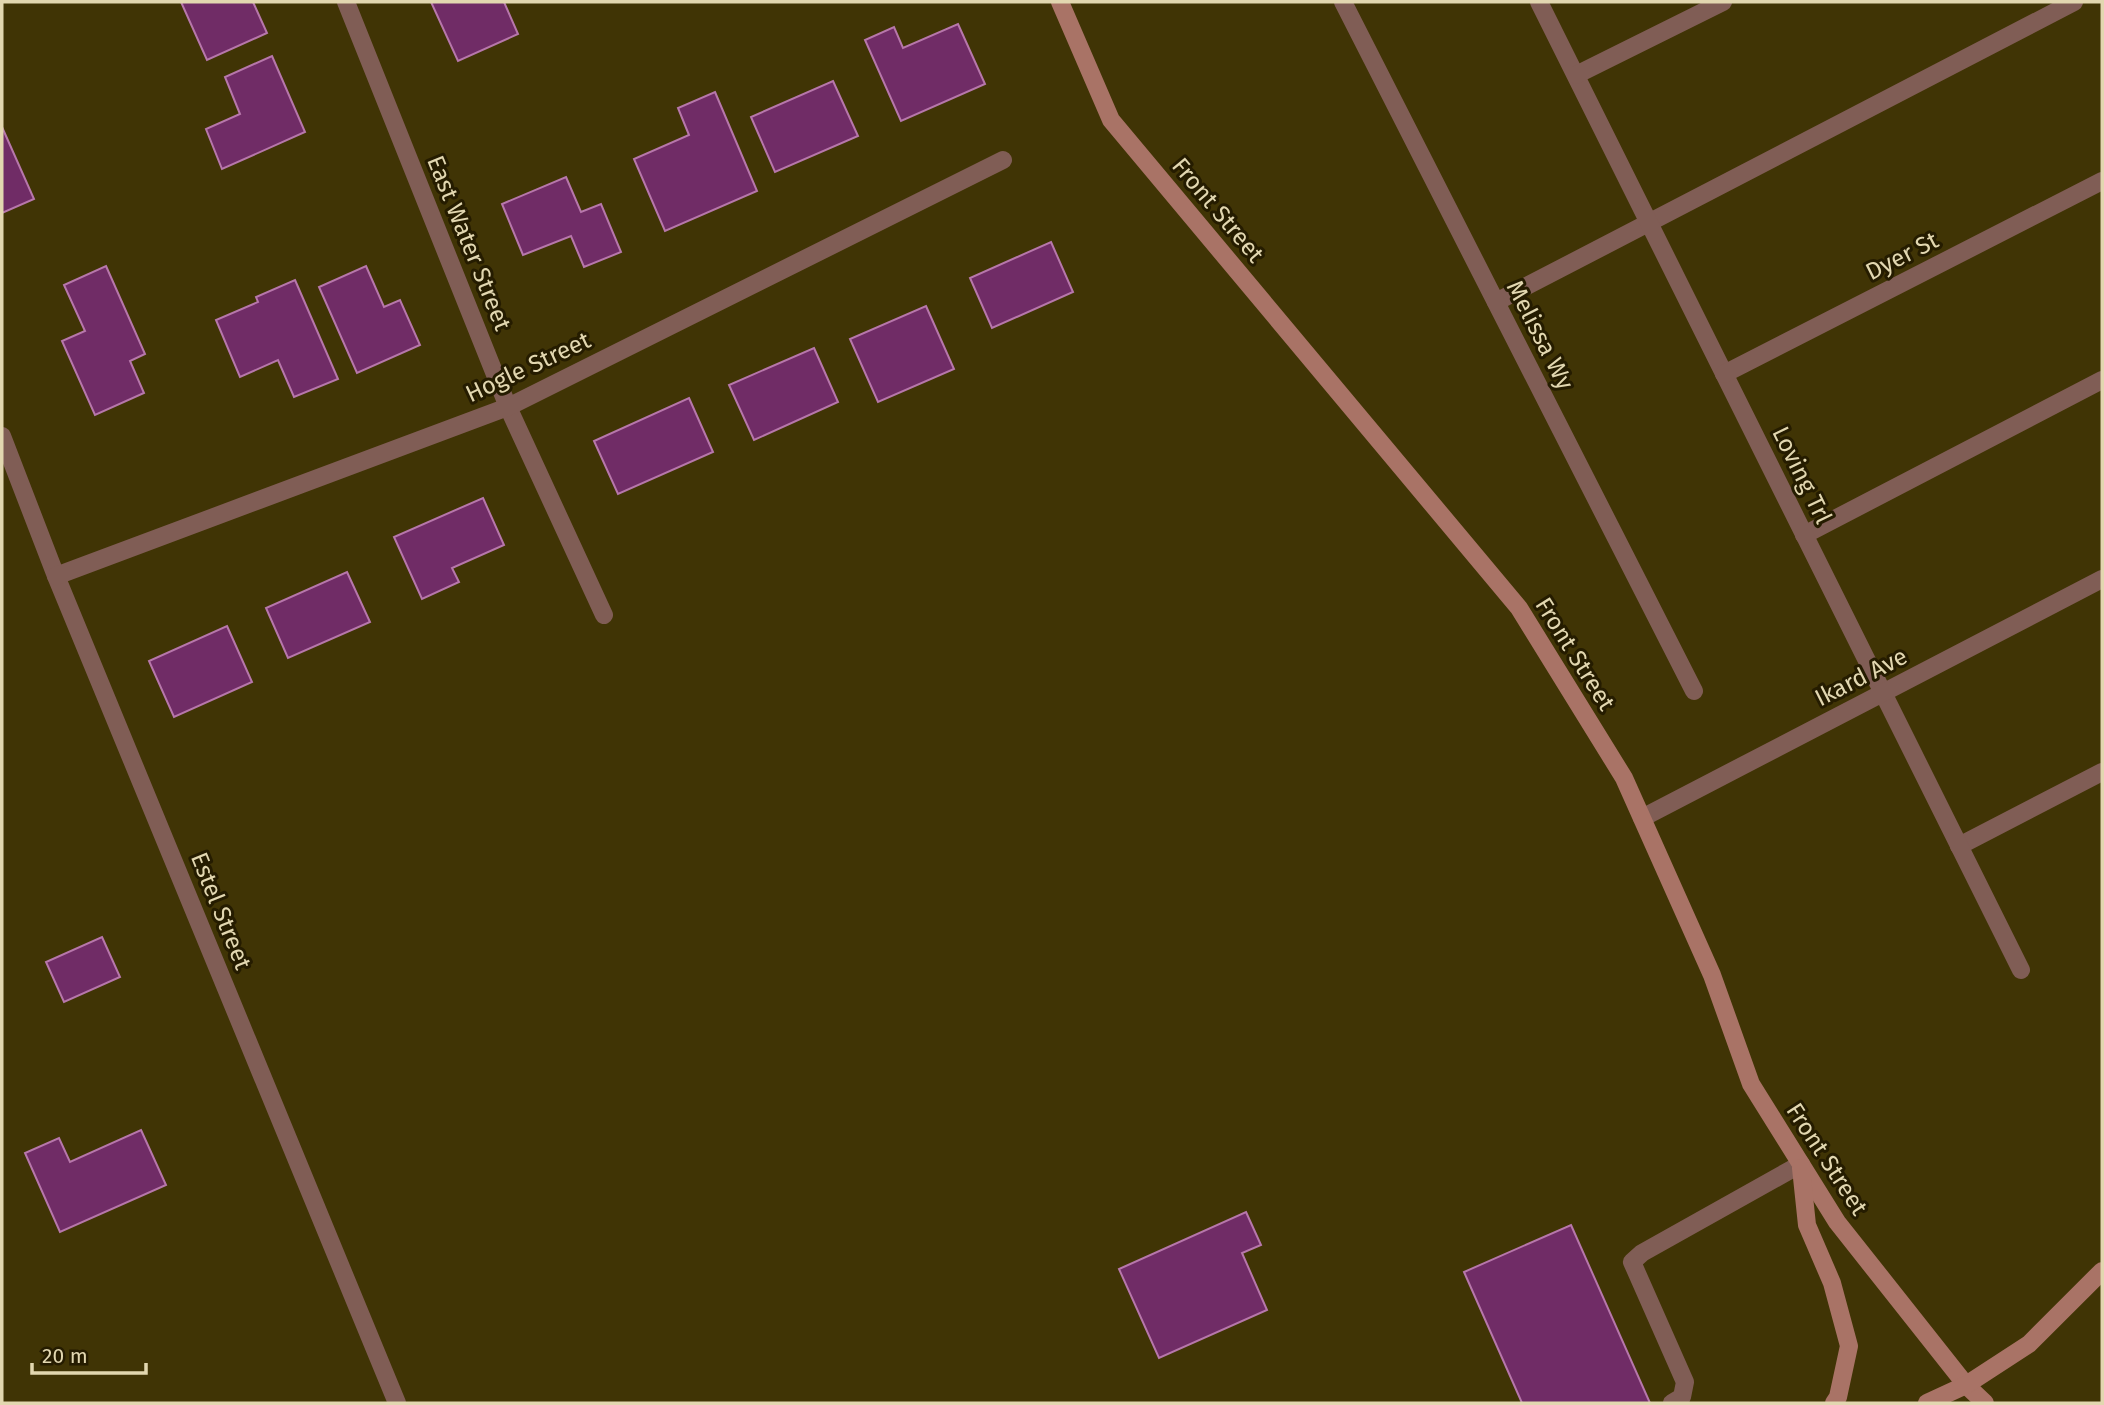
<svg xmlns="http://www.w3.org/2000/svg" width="2104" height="1405" font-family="'Fira Sans',sans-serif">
	<rect width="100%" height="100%" fill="#403405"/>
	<g fill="#702c66" stroke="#b777ab" stroke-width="2">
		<path d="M181 2H253L267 33 207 60Z"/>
		<path d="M431 2H504L518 34 458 61Z"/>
		<path d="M958 24 985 84 901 121 865 40 894 27 903 48Z"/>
		<path d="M272 56 305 132 222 169 206 129 240 114 225 77Z"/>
		<path d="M833 81 858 136 775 172 751 117Z"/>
		<path d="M715 92 757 191 665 231 634 159 689 135 678 108Z"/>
		<path d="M2 127 34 199 2 213Z"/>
		<path d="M566 177 581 212 601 204 621 252 584 267 571 236 523 255 502 204Z"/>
		<path d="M1051 242 1073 292 992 328 970 278Z"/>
		<path d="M106 266 145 354 130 361 144 393 95 415 62 341 85 331 64 285Z"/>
		<path d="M366 266 384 307 400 300 420 345 357 373 319 287Z"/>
		<path d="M295 280 338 379 294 397 278 360 240 377 216 320 258 302 256 297Z"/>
		<path d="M926 306 954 369 878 402 850 339Z"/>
		<path d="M814 348 838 402 754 440 729 385Z"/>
		<path d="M689 398 713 452 618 494 594 441Z"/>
		<path d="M483 498 504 545 452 568 459 582 422 599 394 537Z"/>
		<path d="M347 572 370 622 288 658 266 608Z"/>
		<path d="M227 626 252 682 174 717 149 661Z"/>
		<path d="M102 937 120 977 64 1002 46 962Z"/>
		<path d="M141 1130 166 1185 60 1232 25 1153 59 1138 70 1162Z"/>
		<path d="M1246 1212 1261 1245 1242 1253 1267 1310 1159 1358 1119 1269Z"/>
		<path d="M1571 1225 1650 1403H1522L1464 1272Z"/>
	</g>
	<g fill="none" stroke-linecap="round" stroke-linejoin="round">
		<g stroke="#805d55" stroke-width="18">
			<path d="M1496 302 2074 2"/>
			<path d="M1804 535 2102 380"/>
			<path d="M1959 846 2102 772"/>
			<path d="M1672 1403 1682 1397 1685 1382 1632 1262 1642 1253 1801 1164"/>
		</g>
		<g stroke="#805d55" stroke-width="18">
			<path d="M346 2 508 407 604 615"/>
			<path d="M1343 2 1694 691"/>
			<path d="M1539 2 2021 970"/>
			<path d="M1576 75 1723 2"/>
			<path d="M1724 374 2102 181"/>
			<path d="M2 436 56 576 397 1403"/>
			<path d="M56 576 508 407 1003 160"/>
			<path d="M1642 818 2102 579"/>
		</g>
		<g stroke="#a97366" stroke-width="18">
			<path d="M1060 2 1111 120 1519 608 1624 778 1712 975 1751 1084 1837 1222 1966 1385 1985 1403"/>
			<path d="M1801 1168 1807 1225 1832 1283 1849 1346 1838 1397 1834 1403"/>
			<path d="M1927 1403 1966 1385 2029 1344 2102 1271"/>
		</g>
	</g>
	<g text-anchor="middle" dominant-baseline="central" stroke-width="6" stroke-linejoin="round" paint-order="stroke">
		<g font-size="24" fill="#e2d7b0" stroke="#251c00">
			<text transform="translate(1218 210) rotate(50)">Front Street</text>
			<text transform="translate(469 243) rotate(68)">East Water Street</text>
			<text transform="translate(1902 256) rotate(-27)">Dyer St</text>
			<text transform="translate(1540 335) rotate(63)">Melissa Wy</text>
			<text transform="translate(528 367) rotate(-25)">Hogle Street</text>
			<text transform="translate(1802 475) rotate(64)">Loving Trl</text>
			<text transform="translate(1575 654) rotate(58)">Front Street</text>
			<text transform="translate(1861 677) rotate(-27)">Ikard Ave</text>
			<text transform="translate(221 911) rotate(68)">Estel Street</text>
			<text transform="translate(1827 1159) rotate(57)">Front Street</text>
		</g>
	</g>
	<rect width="2104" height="1405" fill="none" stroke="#e2d7b0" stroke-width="7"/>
	<path d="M32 1363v10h114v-10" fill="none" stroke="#e2d7b0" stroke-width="3.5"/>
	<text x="42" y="1363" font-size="21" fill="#e2d7b0" stroke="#251c00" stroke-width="5" paint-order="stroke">20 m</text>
</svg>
